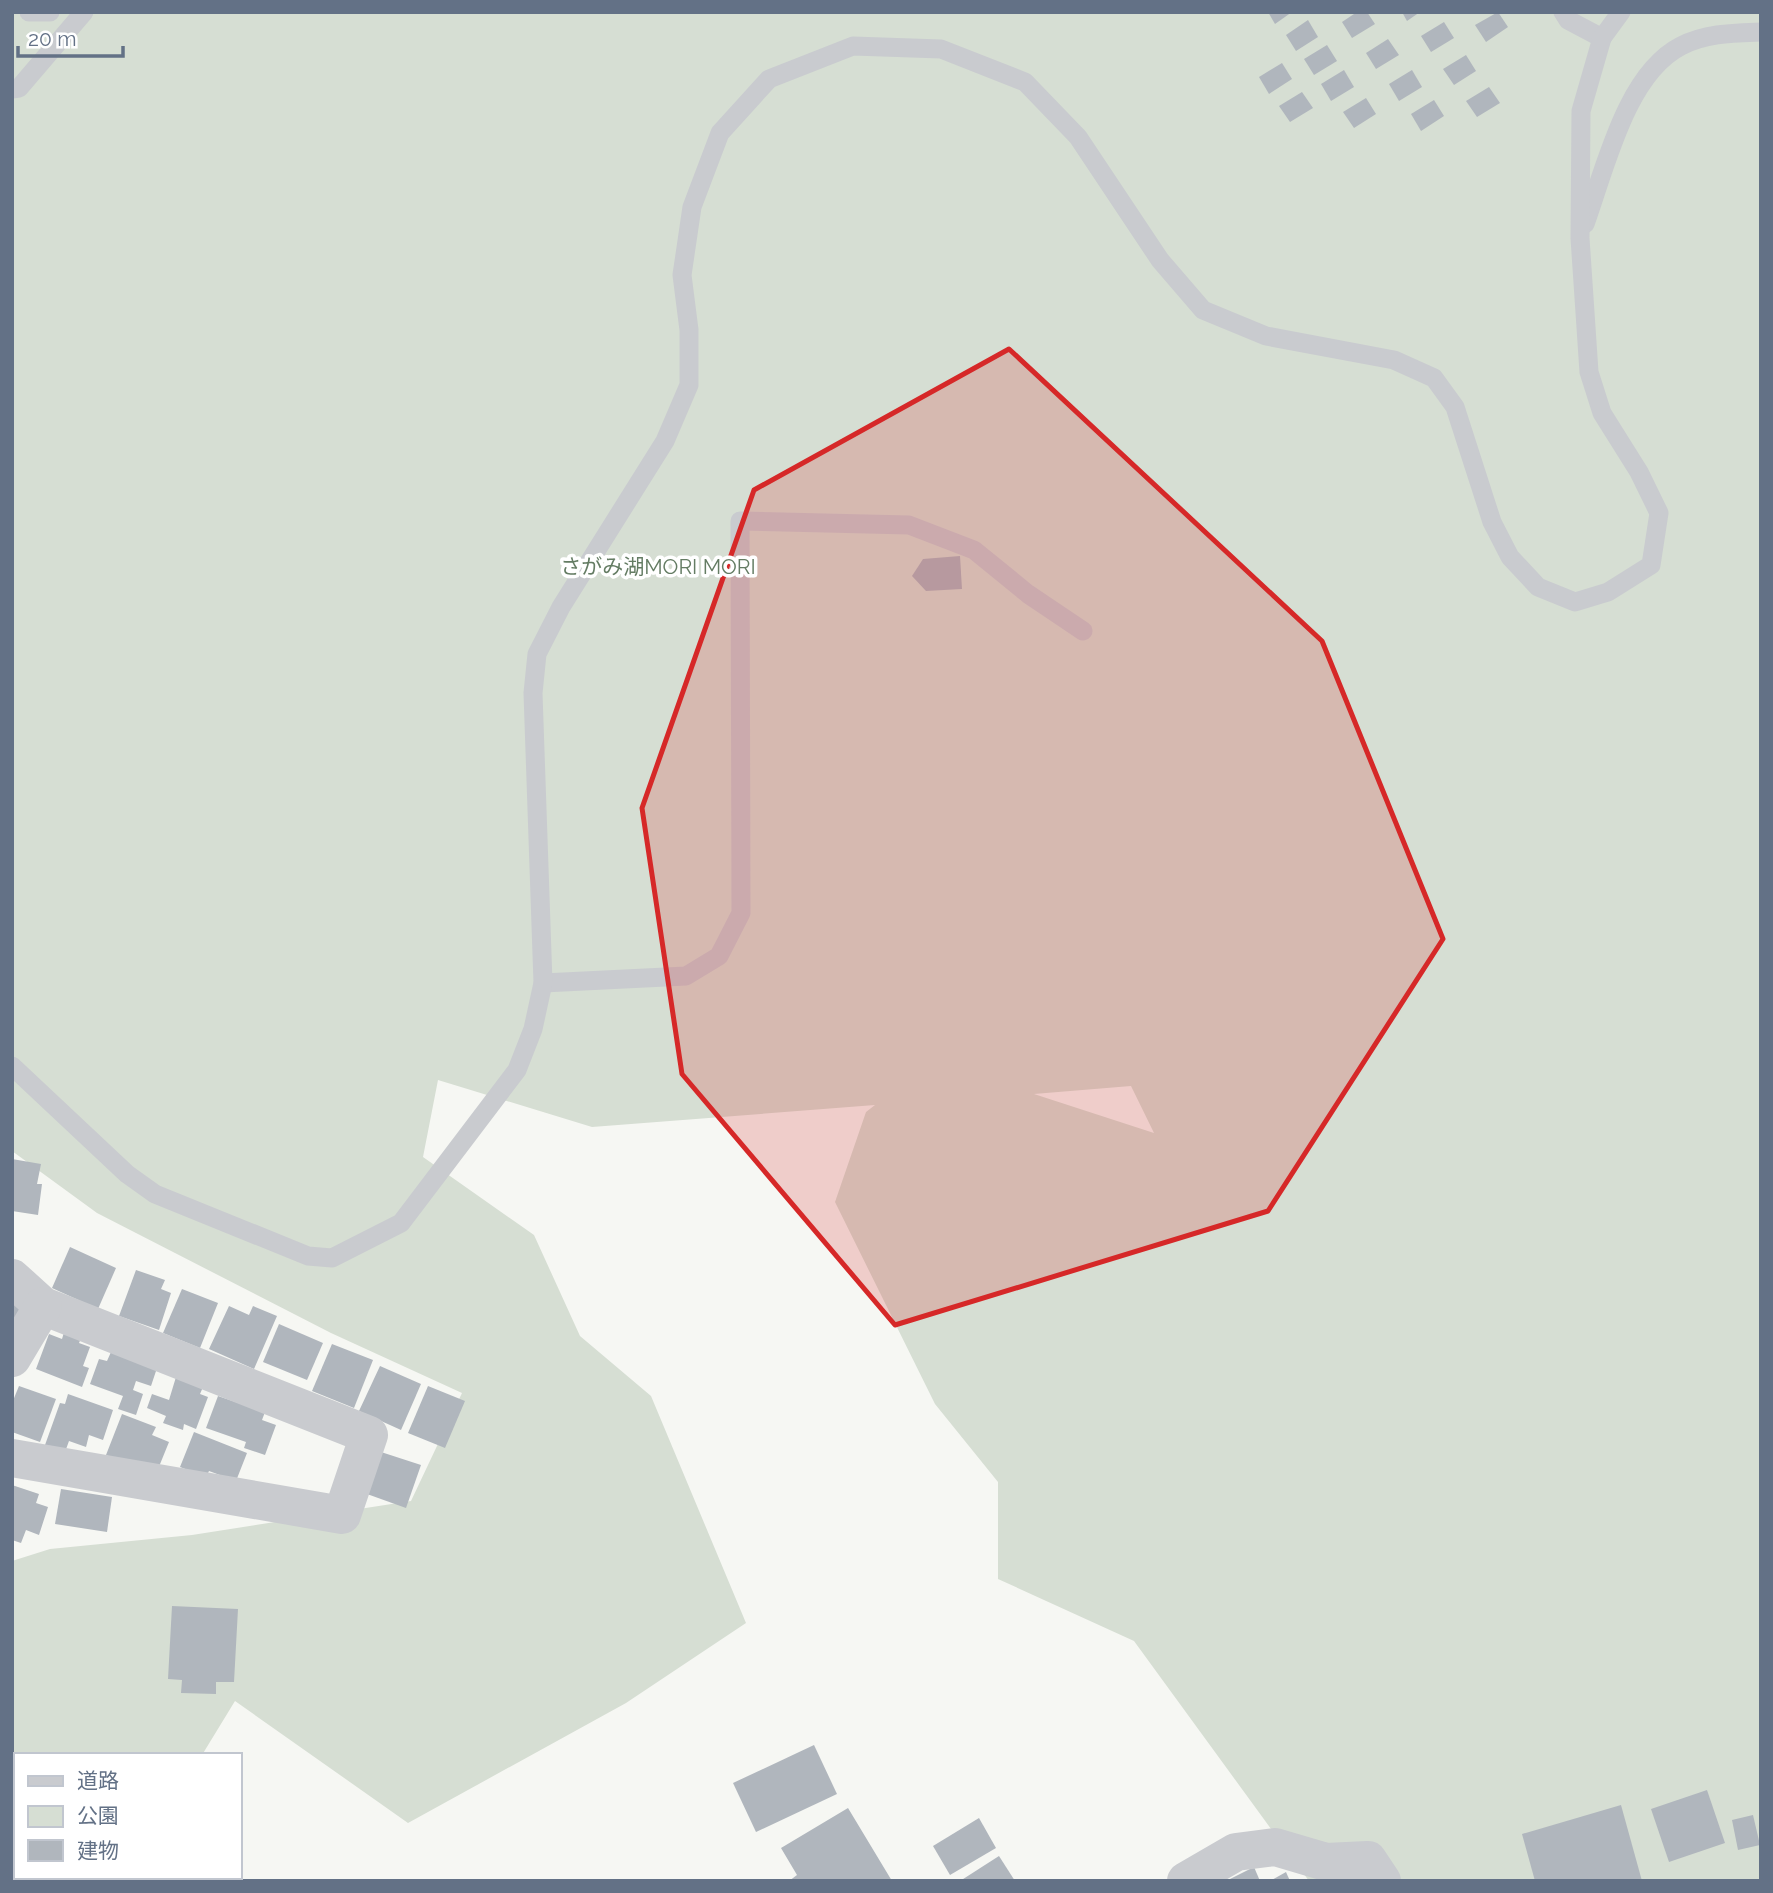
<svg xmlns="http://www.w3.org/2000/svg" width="1773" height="1893" font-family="Raleway,'Noto Sans JP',sans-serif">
	<rect width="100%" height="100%" fill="#f6f7f3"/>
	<path fill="#d6ded3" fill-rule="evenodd" d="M12 12H1761V1881H1309L1134 1641 998 1579V1482L935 1404 835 1202 866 1112 875 1105 592 1127 438 1080 423 1157 534 1235 580 1336 651 1396 746 1623 626 1703 408 1823 235 1701 202 1755H16V1877L240 1876 245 1881H12V1561L50 1549 192 1535 411 1501 462 1393 331 1333 97 1213 12 1151ZM1131 1086 1154 1133 1034 1094Z"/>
	<g fill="#b0b6bd">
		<path d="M1268 12H1292L1275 24Z"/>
		<path d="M1357 12H1367L1375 24 1352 38 1342 22Z"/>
		<path d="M1402 12H1420L1407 21Z"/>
		<path d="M1498 12 1508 27 1486 42 1475 25Z"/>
		<path d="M1308 20 1318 37 1296 51 1286 35Z"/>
		<path d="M1444 22 1454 38 1431 52 1421 36Z"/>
		<path d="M1388 39 1399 55 1376 69 1366 53Z"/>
		<path d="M1327 45 1337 61 1314 75 1304 59Z"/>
		<path d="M1466 55 1476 71 1454 85 1443 69Z"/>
		<path d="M1282 63 1292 79 1269 94 1259 77Z"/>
		<path d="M1344 70 1354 87 1331 101 1321 84Z"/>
		<path d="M1412 70 1422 87 1399 101 1389 84Z"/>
		<path d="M1489 87 1500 103 1477 117 1466 101Z"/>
		<path d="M1302 92 1313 108 1290 122 1279 106Z"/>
		<path d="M1366 98 1376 114 1354 128 1343 112Z"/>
		<path d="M1434 100 1444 116 1421 131 1411 114Z"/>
		<path d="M960 556 962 589 926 591 912 576 923 559Z"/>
		<path d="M12 1159 41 1164 37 1184H42L38 1215 12 1211Z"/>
		<path d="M70 1247 116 1268 98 1309 52 1288Z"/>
		<path d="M136 1270 165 1280 161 1289 171 1293 159 1330 119 1316Z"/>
		<path d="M182 1289 218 1303 200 1348 163 1333Z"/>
		<path d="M12 1299 27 1307 12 1334Z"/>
		<path d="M229 1306 249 1315 253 1306 277 1316 254 1369 209 1349Z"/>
		<path d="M279 1324 323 1343 307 1380 263 1362Z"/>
		<path d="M65 1329 82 1336 79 1343 90 1347 83 1366 89 1368 82 1387 36 1369 49 1334 62 1339Z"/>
		<path d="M332 1344 373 1360 354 1408 312 1391Z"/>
		<path d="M111 1352 157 1368 151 1386 136 1381 133 1390 143 1394 136 1415 118 1409 123 1396 90 1384 99 1359 107 1361Z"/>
		<path d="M380 1366 421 1384 401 1430 359 1411Z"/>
		<path d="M176 1377 203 1387 200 1394 208 1397 196 1429 184 1424 183 1430 163 1423 166 1416 147 1408 152 1394 169 1400Z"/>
		<path d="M19 1386 56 1399 40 1442 12 1432V1403Z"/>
		<path d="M428 1386 465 1401 445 1448 408 1433Z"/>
		<path d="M68 1394 113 1410 103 1440 89 1435 86 1447 69 1441 65 1452 45 1445 60 1403 65 1404Z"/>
		<path d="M218 1396 265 1412 262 1420 276 1425 265 1455 244 1448 246 1442 206 1428Z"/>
		<path d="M122 1414 156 1427 152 1435 169 1442 156 1474 106 1455Z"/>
		<path d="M194 1432 247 1453 236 1481 209 1471 206 1477 180 1467Z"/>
		<path d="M381 1452 421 1465 406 1508 367 1494Z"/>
		<path d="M12 1485 39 1494 36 1503 48 1507 39 1535 26 1530 21 1543 12 1540Z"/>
		<path d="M61 1489 112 1497 107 1532 55 1524Z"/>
		<path d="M172 1606 238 1609 234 1682H216V1694L181 1693 182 1680 168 1679Z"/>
		<path d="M814 1745 837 1794 756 1832 733 1783Z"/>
		<path d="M1707 1790 1725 1843 1669 1862 1651 1809Z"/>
		<path d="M1621 1805 1642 1881H1535L1522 1834Z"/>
		<path d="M848 1808 892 1881H789L797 1875 781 1848Z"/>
		<path d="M1753 1815 1760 1845 1738 1850 1732 1820Z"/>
		<path d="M979 1818 996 1848 950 1875 933 1846Z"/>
		<path d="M999 1856 1015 1881H960Z"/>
		<path d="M1254 1867 1260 1881H1226Z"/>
		<path d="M1286 1872 1290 1881H1270Z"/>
	</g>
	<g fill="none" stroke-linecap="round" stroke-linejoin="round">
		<g stroke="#c9cbcf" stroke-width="19">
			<path d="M29 12H50"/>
			<path d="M1563 12 1568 20 1602 38"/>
			<path d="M12 89 19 88 84 12"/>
			<path d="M1585 224C1605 169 1626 74 1681 46 1706 33 1734 33 1761 32"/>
			<path d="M543 983 686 976 719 956 741 913 740 521 909 525 974 550 1028 594 1083 631"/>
			<path d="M12 1066 127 1174 155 1194 308 1256 332 1258 401 1223 517 1070 533 1029 543 983 533 693 537 654 561 607 665 441 689 385V330L682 275 692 207 720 133 769 79 853 46 941 49 1025 82 1078 137 1160 260 1203 310 1266 336 1394 360 1434 378 1455 407 1492 522 1510 557 1538 587 1575 602 1608 592 1651 565 1659 513 1639 472 1602 413 1589 372 1580 238 1581 111 1602 38 1621 12"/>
		</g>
		<g stroke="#c9cbcf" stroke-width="38">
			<path d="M12 1278 43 1306 369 1435 342 1515 12 1458"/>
			<path d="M12 1358 43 1306"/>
			<path d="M1186 1881 1236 1852 1275 1847 1326 1862 1368 1860 1382 1881"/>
		</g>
	</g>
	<path fill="#d62828" fill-opacity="0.2" stroke="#d62828" stroke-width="5" stroke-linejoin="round" d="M1009 349 1322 641 1443 939 1268 1211 895 1325 682 1074 642 808 754 490Z"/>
	<g text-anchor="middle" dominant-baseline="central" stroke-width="7" stroke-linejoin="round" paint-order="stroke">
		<g font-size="21" fill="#647c63" stroke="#fff">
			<text x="658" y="566">さがみ湖MORI MORI</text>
		</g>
	</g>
	<rect width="1773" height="1893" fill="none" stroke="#637186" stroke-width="28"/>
	<rect x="14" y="1753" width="228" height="126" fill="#ffffff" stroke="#c1c6cf" stroke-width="2"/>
	<rect x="28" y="1776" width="35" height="10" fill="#c9cbcf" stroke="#c1c6cf" stroke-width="2"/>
	<text x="77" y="1788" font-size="21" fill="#637186">道路</text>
	<rect x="28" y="1806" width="35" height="21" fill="#d6ded3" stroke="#c1c6cf" stroke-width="2"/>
	<text x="77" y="1823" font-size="21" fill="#637186">公園</text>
	<rect x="28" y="1840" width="35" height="21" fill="#b0b6bd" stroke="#c1c6cf" stroke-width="2"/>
	<text x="77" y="1858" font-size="21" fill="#637186">建物</text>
	<path d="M18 46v10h105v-10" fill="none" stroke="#637186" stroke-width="3.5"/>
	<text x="28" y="46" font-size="21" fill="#637186" stroke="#ffffff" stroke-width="5" paint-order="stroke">20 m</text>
</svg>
